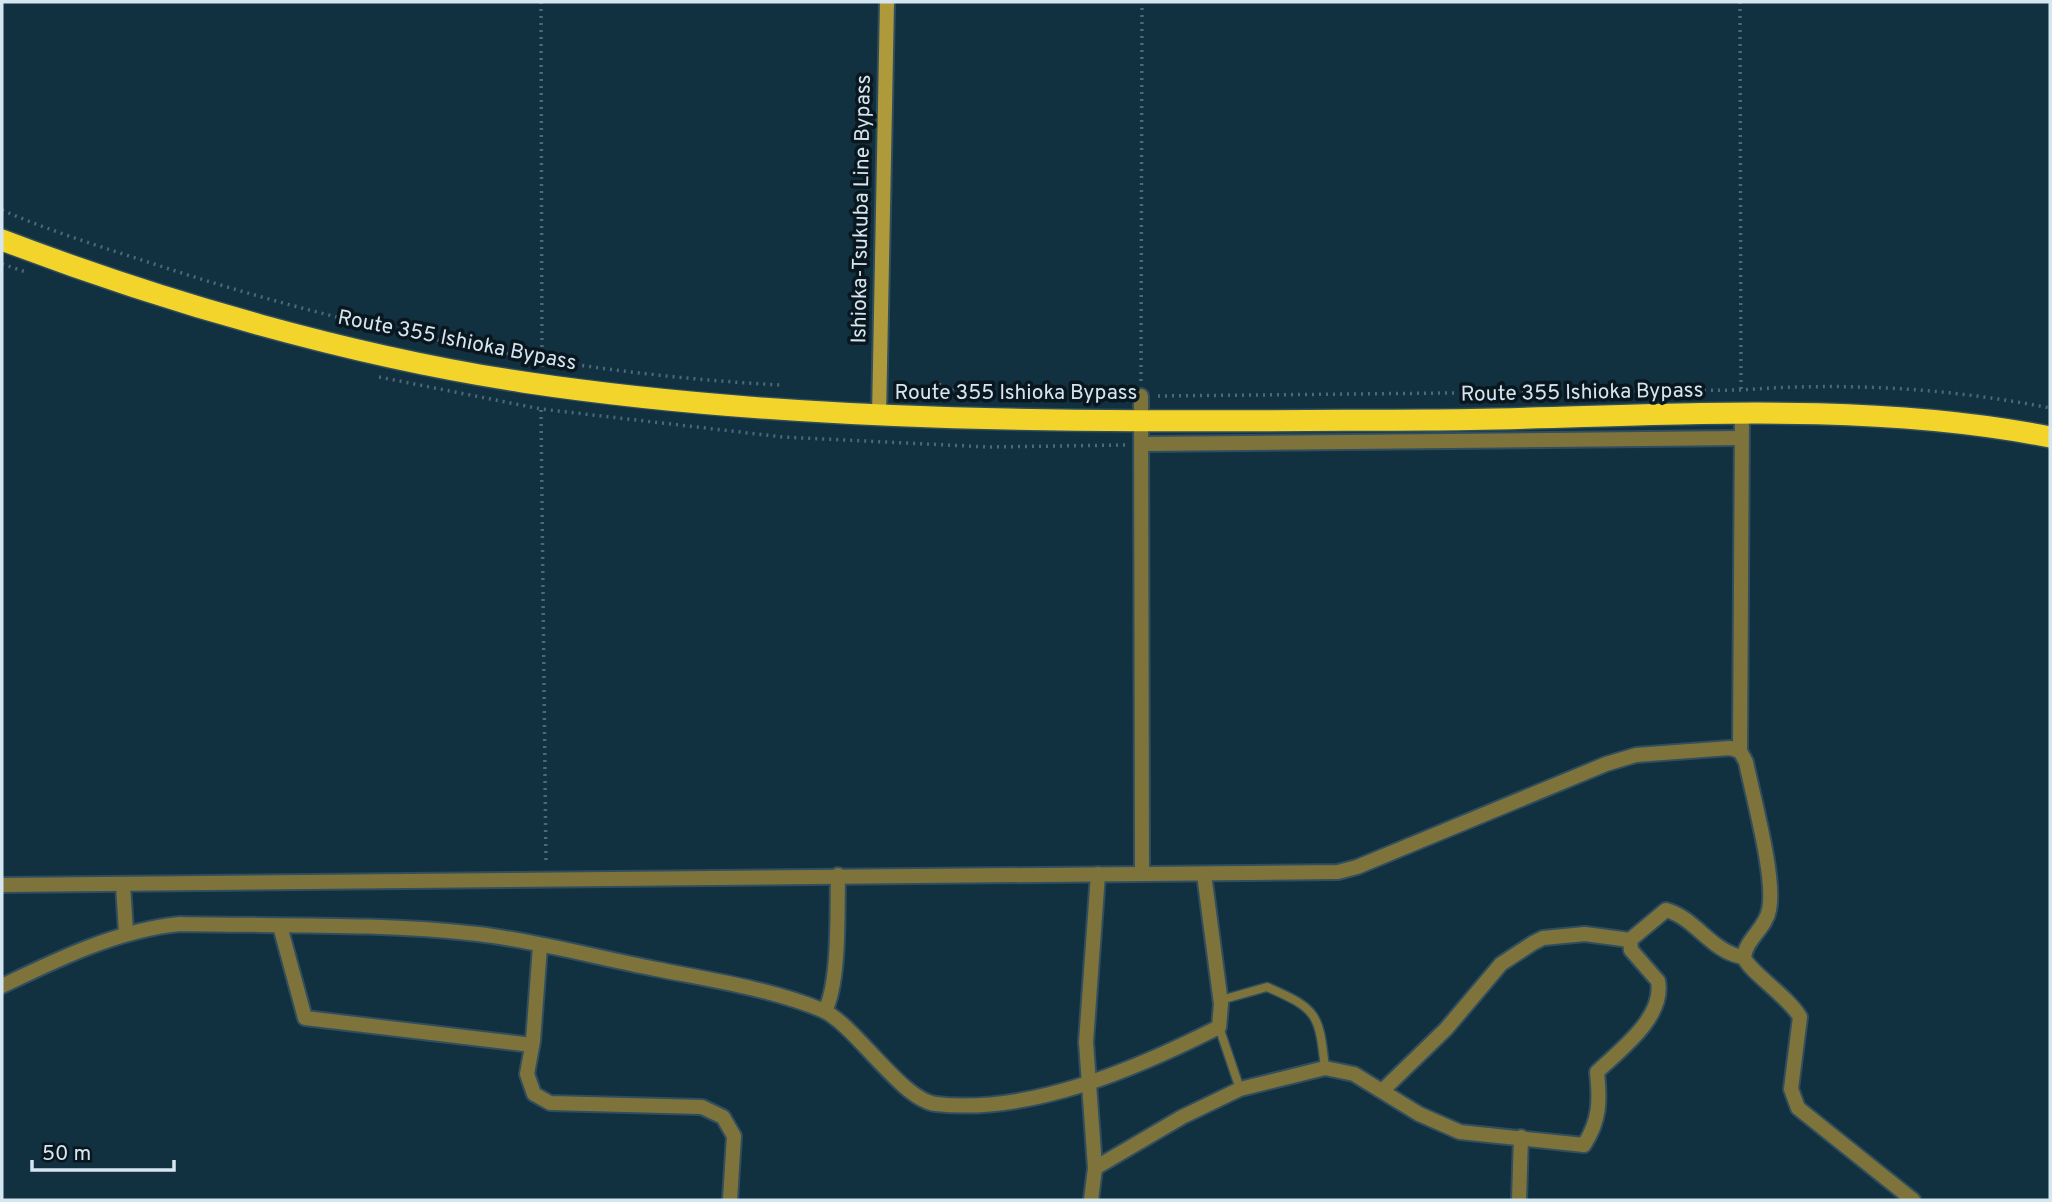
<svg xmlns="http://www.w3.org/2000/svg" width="2052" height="1202" font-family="Overpass,sans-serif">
	<rect width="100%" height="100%" fill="#113141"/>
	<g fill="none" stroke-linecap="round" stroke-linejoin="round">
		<defs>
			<g id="lane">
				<path d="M1221 1000 1267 987C1318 1009 1319 1014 1325 1068"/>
				<path d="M1219 1027 1240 1089"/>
			</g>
			<g id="street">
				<path d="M1141 396 1142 874"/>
				<path d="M1742 415 1740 751 1746 762C1753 797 1776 879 1769 910 1766 928 1746 939 1744 957 1748 971 1788 996 1800 1017L1791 1089 1798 1108 1913 1200"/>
				<path d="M1143 444 1740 438"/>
				<path d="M123 884 126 933"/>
				<path d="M2 885 1338 872 1357 867 1606 764 1636 755 1730 748 1740 751"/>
				<path d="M280 926 305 1018 532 1045"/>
				<path d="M540 946 533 1041 527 1074 534 1094 550 1103 702 1107 723 1117 734 1136 730 1200"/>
				<path d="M2 986C58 959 118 930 180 924 279 926 380 923 478 934 538 941 598 958 656 969 711 980 771 989 822 1010 855 1024 901 1100 936 1104 1029 1115 1138 1068 1219 1027L1221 1004 1204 874"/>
				<path d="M825 1011C840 981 837 910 838 875"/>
				<path d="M1382 1091 1446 1029 1501 964 1533 943 1543 938 1585 934 1630 940 1666 910C1696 918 1712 953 1744 957"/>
				<path d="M1095 1168 1182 1117 1240 1089 1325 1068 1354 1074 1419 1114 1460 1132 1584 1145C1600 1120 1600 1101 1597 1072 1620 1050 1665 1017 1658 981L1631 950 1630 940"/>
				<path d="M1091 1200 1095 1168 1086 1042 1098 874"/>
				<path d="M1519 1200 1521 1137"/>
			</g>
			<path id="secondary" d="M879 417 887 2"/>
			<path id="highway" d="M2 240C164 302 351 356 523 382 822 427 1125 421 1427 420 1633 419 1846 397 2050 437"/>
		</defs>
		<use href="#lane" stroke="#304e5d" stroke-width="11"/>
		<use href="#street" stroke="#304e5d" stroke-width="18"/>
		<use href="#secondary" stroke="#304e5d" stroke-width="18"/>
		<use href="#highway" stroke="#304e5d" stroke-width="24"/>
		<g stroke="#4d6977" stroke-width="3.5" stroke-dasharray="2 5" stroke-linecap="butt">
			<path d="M541 2 542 367"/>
			<path d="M1740 2 1741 392"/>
			<path d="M2 210C52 232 105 248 157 265 358 331 569 374 781 385"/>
			<path d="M2 264 26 272"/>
			<path d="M379 377 541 409 783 437 988 447 1126 445"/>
			<path d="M1141 381 1142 2"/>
			<path d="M939 384 963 395 1126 396"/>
			<path d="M1158 396 1741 390C1844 382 1949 388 2050 408"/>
			<path d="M541 410 546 864"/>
		</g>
		<use href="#lane" stroke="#7f733c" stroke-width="8"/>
		<use href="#street" stroke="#7f733c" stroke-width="14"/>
		<use href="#secondary" stroke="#ae9a3b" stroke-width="14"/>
		<use href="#highway" stroke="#f3d42a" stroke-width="21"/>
	</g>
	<g text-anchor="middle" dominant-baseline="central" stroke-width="7" stroke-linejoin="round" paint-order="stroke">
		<g font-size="21" fill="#d5e6f1" stroke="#0a171f">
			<text transform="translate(862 209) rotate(-89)">Ishioka-Tsukuba Line Bypass</text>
			<text transform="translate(457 341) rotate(11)">Route 355 Ishioka Bypass</text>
			<text x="1016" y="393">Route 355 Ishioka Bypass</text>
			<text transform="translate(1582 393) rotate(-1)">Route 355 Ishioka Bypass</text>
		</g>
	</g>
	<rect width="2052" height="1202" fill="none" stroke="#d5e6f1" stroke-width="7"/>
	<path d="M32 1160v10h142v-10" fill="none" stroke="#d5e6f1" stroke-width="3.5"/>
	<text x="42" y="1160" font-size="21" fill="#d5e6f1" stroke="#0a171f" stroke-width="5" paint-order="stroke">50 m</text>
</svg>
